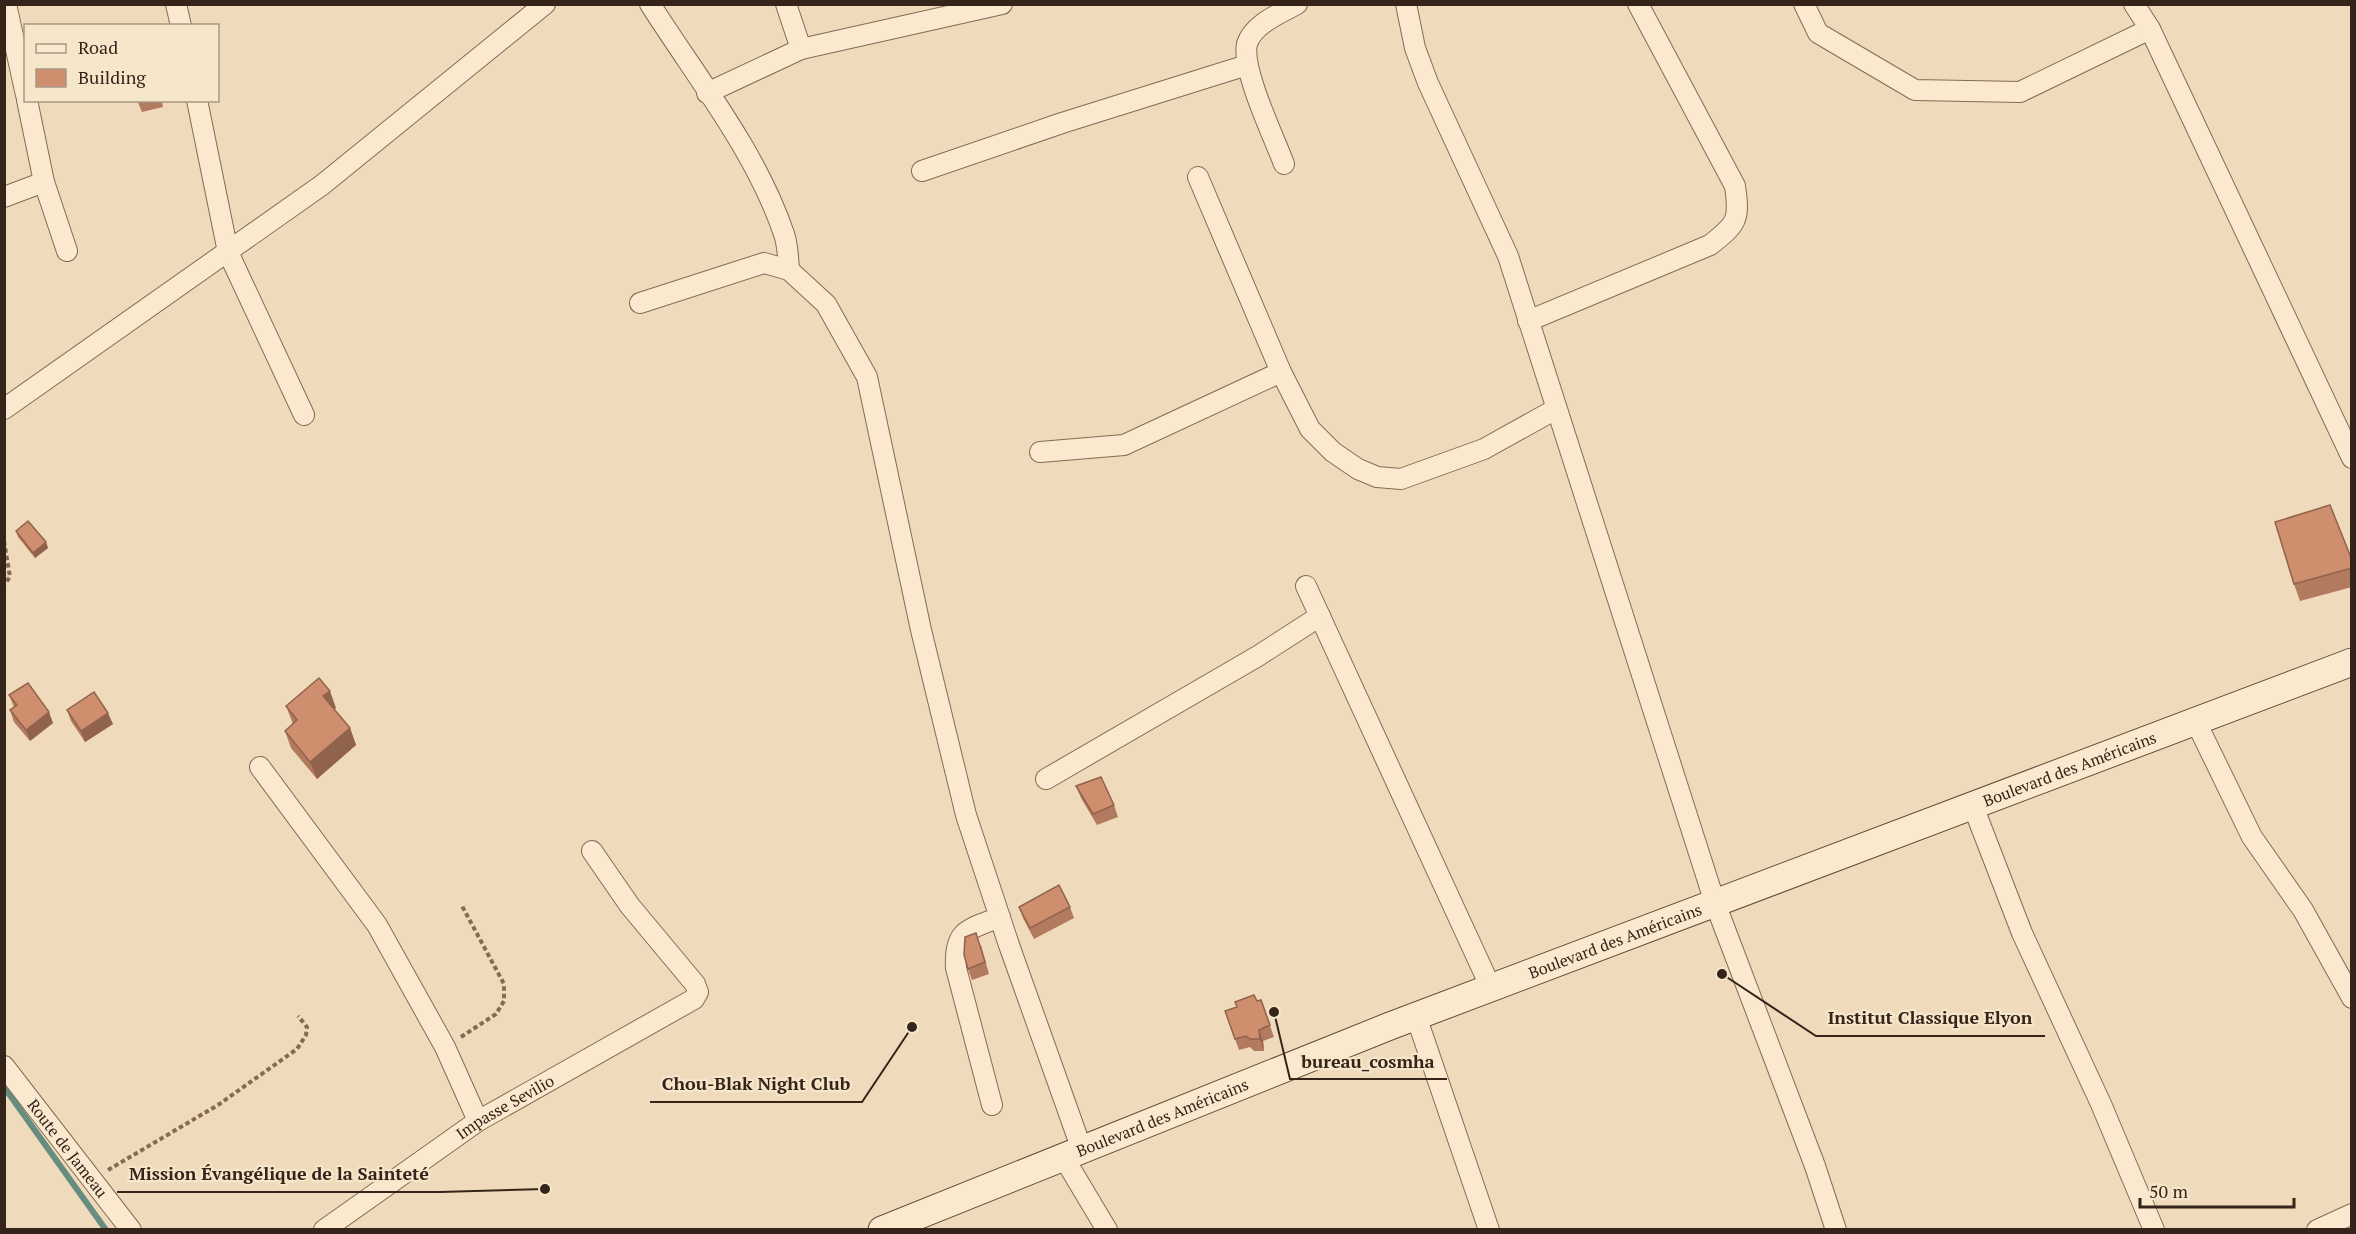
<svg xmlns="http://www.w3.org/2000/svg" width="2356" height="1234" font-family="'PT Serif',serif">
	<rect width="100%" height="100%" fill="#efdbbb"/>
	<g fill="none" stroke-linecap="round" stroke-linejoin="round">
		<path stroke="#678d80" stroke-width="6" d="M4 1087 106 1230"/>
		<defs>
			<g id="street">
				<path d="M6 4 26 95"/>
				<path d="M176 4 181 26"/>
				<path d="M650 4C697 78 756 151 784 234 788 245 788 259 789 270"/>
				<path d="M786 4 801 49"/>
				<path d="M1406 4 1415 48 1428 83 1508 256 1715 903 1815 1166 1836 1230"/>
				<path d="M1804 4 1818 33 1915 90 2020 92 2150 29"/>
				<path d="M2134 4 2150 29 2352 458"/>
				<path d="M707 93 801 49 1002 4"/>
				<path d="M197 100 228 252 304 415"/>
				<path d="M1284 164C1274 137 1241 69 1247 44 1253 24 1281 13 1297 4"/>
				<path d="M922 171 1062 123 1247 65"/>
				<path d="M1198 177 1281 372 1310 429 1333 452 1358 469 1377 477 1401 479 1484 449 1556 409"/>
				<path d="M44 182 67 251"/>
				<path d="M4 197 44 182 27 100"/>
				<path d="M640 303 764 263 789 270 826 304 867 377 921 630 966 815 1009 945 1082 1150"/>
				<path d="M1528 321 1710 245C1737 224 1740 220 1735 186L1638 4"/>
				<path d="M4 409 322 185 545 4"/>
				<path d="M1040 452 1124 445 1281 372"/>
				<path d="M1306 586 1491 988"/>
				<path d="M2196 722 2252 837 2303 910 2352 998"/>
				<path d="M260 767 377 925 445 1047 478 1121"/>
				<path d="M1046 779 1258 656 1320 616"/>
				<path d="M1973 806 2022 933 2101 1104 2154 1230"/>
				<path d="M1416 1016 1489 1230"/>
				<path id="s1" d="M4 1066 131 1230"/>
				<path d="M992 1105 956 968C954 929 968 930 1000 917"/>
				<path d="M1064 1158 1107 1230"/>
				<path id="s2" d="M324 1230 478 1121 694 999 698 992 695 984 630 906 592 851"/>
				<path d="M2317 1230 2352 1214"/>
			</g>
			<g id="secondary">
				<path id="s3" d="M882 1230 1390 1026 2352 662"/>
			</g>
		</defs>
		<use href="#street" stroke="#866a54" stroke-width="22"/>
		<use href="#secondary" stroke="#684b38" stroke-width="29"/>
		<g stroke="#866a54" stroke-width="4" stroke-dasharray="4.5 3" stroke-linecap="butt">
			<path d="M4 541 10 577 4 585"/>
			<path d="M461 1037 496 1014 504 1001V984L461 904"/>
			<path d="M108 1170 218 1105 297 1049 306 1035 307 1027 298 1016"/>
		</g>
		<use href="#street" stroke="#fae9ce" stroke-width="20"/>
		<use href="#secondary" stroke="#fae9ce" stroke-width="27"/>
	</g>
	<g fill="#b27a5f">
		<path d="M137 100H166L162 101 163 107 142 112Z"/>
		<path d="M16 531 46 542 48 548 35 558 18 537Z"/>
		<path d="M2352 560V587L2300 601 2294 584Z"/>
		<path d="M9 695 53 723 30 741 14 722 10 710 14 707Z"/>
		<path d="M286 706 336 708 334 709 350 728 356 745 317 779 291 748 285 731 293 724Z"/>
		<path d="M67 710 113 724 85 742 71 721Z"/>
		<path d="M1076 786 1114 805 1118 817 1097 825 1081 798Z"/>
		<path d="M1019 907H1070L1074 918 1034 939 1023 918Z"/>
		<path d="M981 945 989 974 972 980 968 969Z"/>
		<path d="M1261 1000 1274 1037 1263 1041 1264 1051H1254L1250 1047 1239 1050 1225 1011Z"/>
	</g>
	<g fill="#91634d">
		<path d="M46 542 48 548 35 558 33 553Z"/>
		<path d="M330 691 336 708 329 713 323 696Z"/>
		<path d="M49 712 53 723 30 741 26 730Z"/>
		<path d="M108 713 113 724 85 742 81 731Z"/>
		<path d="M350 728 356 745 317 779 310 762Z"/>
		<path d="M1259 1030 1263 1041 1264 1051 1260 1039Z"/>
	</g>
	<g fill="#cf8e6e" stroke="#91634d" stroke-width="1.5">
		<path d="M2330 505 2352 560V568L2294 584 2275 522Z"/>
		<path d="M28 521 46 542 33 553 16 531Z"/>
		<path d="M319 678 330 691 323 696 350 728 310 762 285 731 297 720 286 706Z"/>
		<path d="M28 683 49 712 26 730 10 710 17 705 9 695Z"/>
		<path d="M94 692 108 713 81 731 67 710Z"/>
		<path d="M1101 777 1114 805 1093 814 1076 786Z"/>
		<path d="M1059 885 1070 907 1030 928 1019 907Z"/>
		<path d="M976 933 985 962 968 969 964 955 965 937Z"/>
		<path d="M1254 995 1257 1001 1261 1000 1270 1025 1259 1030 1260 1039H1250L1246 1036 1235 1039 1225 1011 1237 1007 1235 1002Z"/>
	</g>
	<g text-anchor="middle" dominant-baseline="central" stroke-width="4.5" stroke-linejoin="round" paint-order="stroke">
		<g font-size="16" fill="#35241a" stroke="#f6e6ca">
			<text stroke="none"><textPath href="#s3" startOffset="1274">Boulevard des Américains</textPath></text>
			<text stroke="none"><textPath href="#s3" startOffset="788">Boulevard des Américains</textPath></text>
			<text stroke="none"><textPath href="#s2" startOffset="219">Impasse Sevilio</textPath></text>
			<text stroke="none"><textPath href="#s3" startOffset="302">Boulevard des Américains</textPath></text>
			<text stroke="none"><textPath href="#s1" startOffset="104">Route de Jameau</textPath></text>
		</g>
	</g>
	<path fill="none" stroke="#35241a" stroke-width="2" d="M1722 974L1816 1036H2045M1274 1012L1290 1079H1447M912 1027L862 1102H650M545 1189L440 1192H117"/>
	<g fill="#35241a" stroke="#f6e6ca" stroke-width="2">
		<circle cx="1722" cy="974" r="6"/>
		<circle cx="1274" cy="1012" r="6"/>
		<circle cx="912" cy="1027" r="6"/>
		<circle cx="545" cy="1189" r="6"/>
	</g>
	<g font-size="18" text-anchor="middle" font-weight="bold" fill="#35241a" stroke="#f6e6ca" stroke-width="4.5" stroke-linejoin="round" paint-order="stroke">
		<text x="1930" y="1024">Institut Classique Elyon</text>
		<text x="1368" y="1068">bureau_cosmha</text>
		<text x="756" y="1090">Chou-Blak Night Club</text>
		<text x="279" y="1180">Mission Évangélique de la Sainteté</text>
	</g>
	<rect width="2356" height="1234" fill="none" stroke="#35241a" stroke-width="12"/>
	<rect x="24" y="24" width="195" height="78" fill="#f6e6ca" stroke="#a99884" stroke-width="1.5"/>
	<rect x="36" y="44" width="30" height="9" fill="#fae9ce" stroke="#a99884" stroke-width="1.5"/>
	<text x="78" y="54" font-size="18" fill="#35241a">Road</text>
	<rect x="36" y="69" width="30" height="18" fill="#cf8e6e" stroke="#a99884" stroke-width="1.5"/>
	<text x="78" y="84" font-size="18" fill="#35241a">Building</text>
	<path d="M2140 1198v9h154v-9" fill="none" stroke="#35241a" stroke-width="3"/>
	<text x="2149" y="1198" font-size="18" fill="#35241a" stroke="#f6e6ca" stroke-width="4.5" paint-order="stroke">50 m</text>
</svg>
